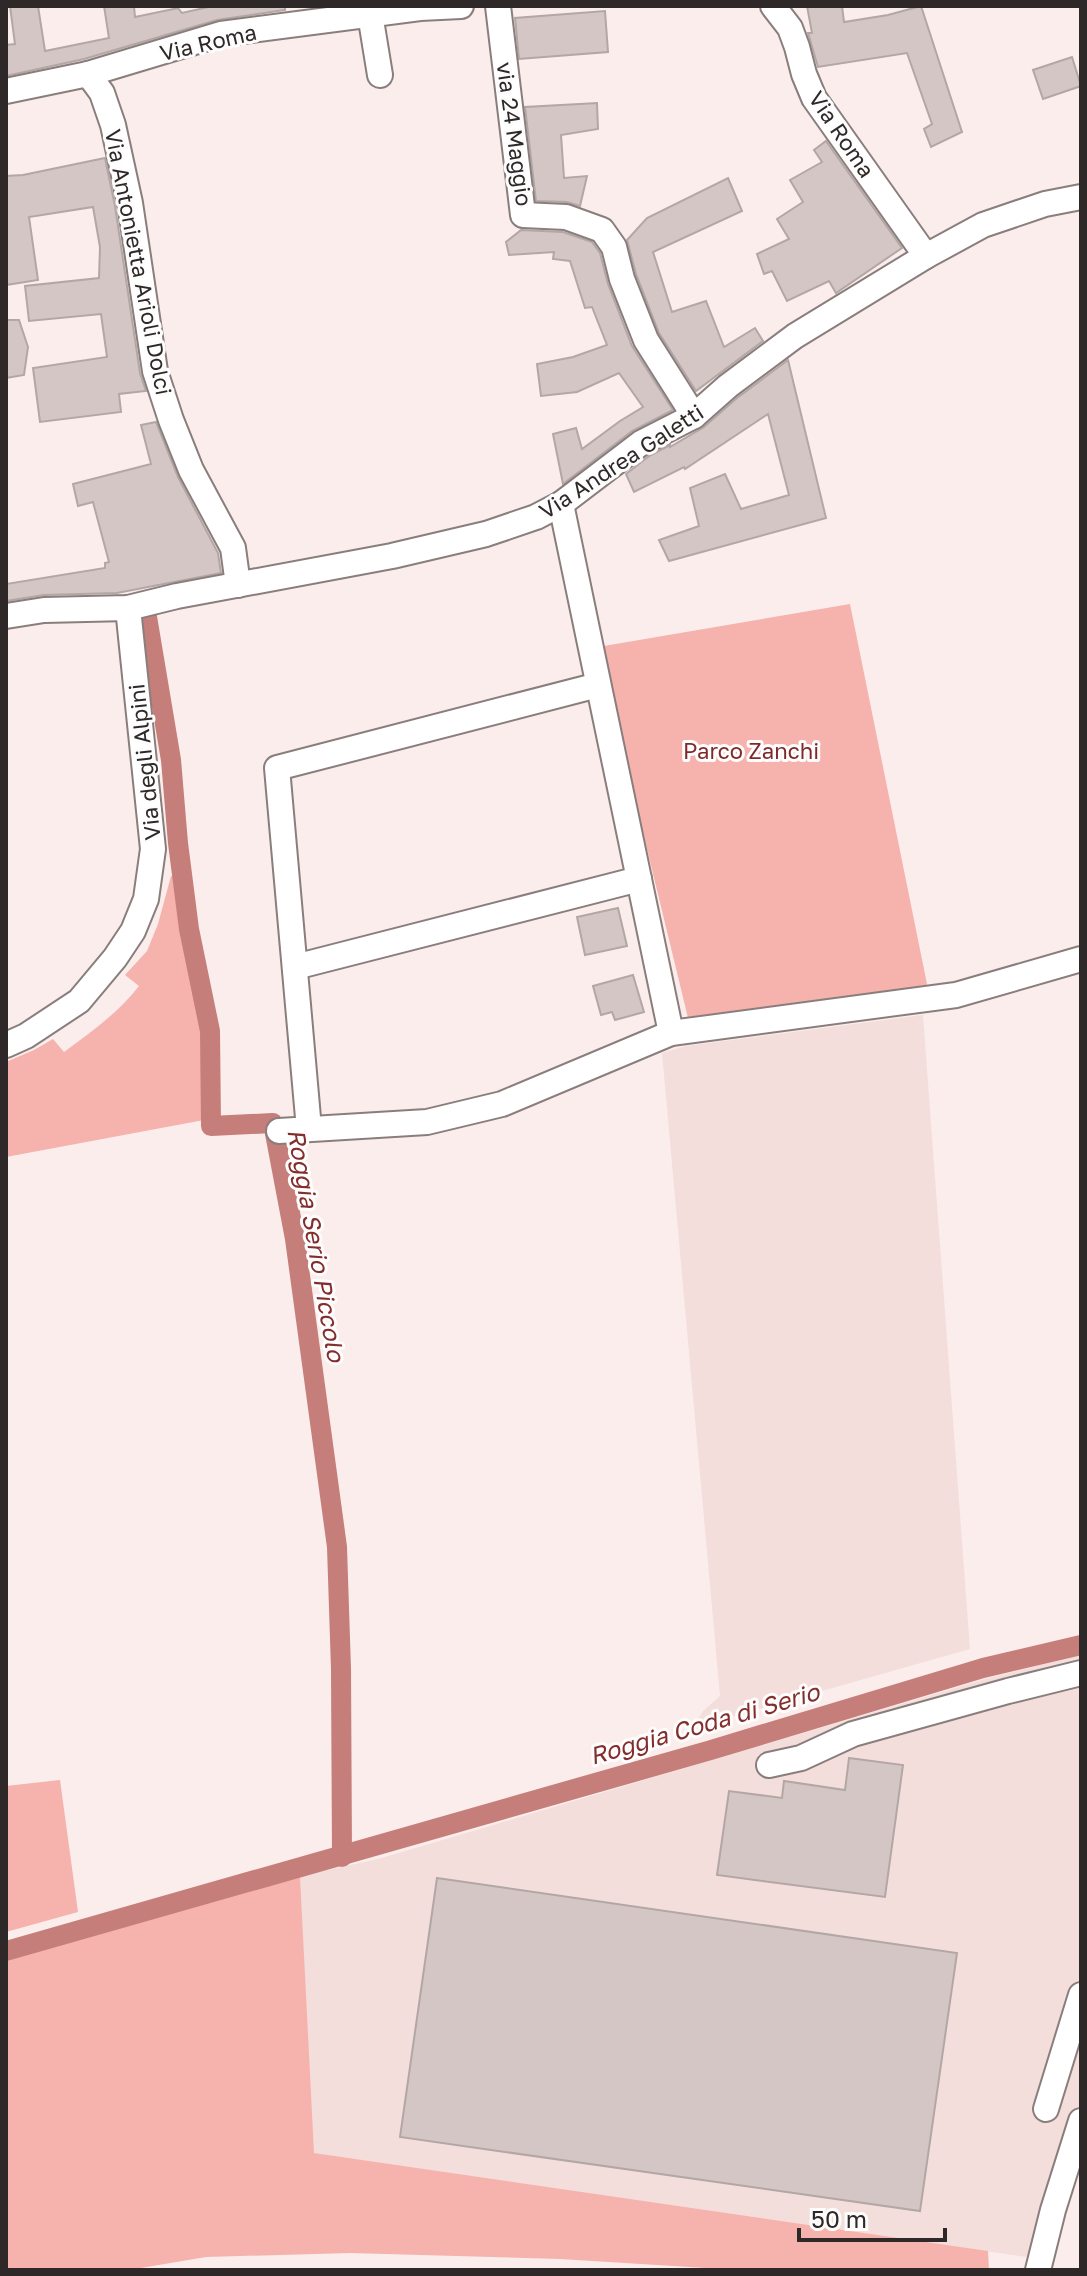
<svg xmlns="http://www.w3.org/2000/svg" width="1087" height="2276" font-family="'Golos Text',sans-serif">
	<rect width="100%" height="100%" fill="#faedeb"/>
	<g fill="#f4dedc">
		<path d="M923 1015 970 1649 692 1728 703 1711 720 1696 662 1053 686 1046Z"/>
		<path d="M1081 1655V2112L1034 2258 313 2153 300 1876 378 1859 989 1678Z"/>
	</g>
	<g fill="#f6b2ad">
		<path d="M850 604 928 989 689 1022 598 647Z"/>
		<path d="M171 876 178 879 183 931 203 1028 204 1120 6 1157V1062L34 1050 53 1039 64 1052C91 1032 118 1013 139 986L125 975 147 951 158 924Z"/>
		<path d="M60 1780 78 1912 6 1932V1786Z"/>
		<path d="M300 1876 314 2153 988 2251 989 2270H738L560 2259 350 2253 206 2257 129 2270H6V1960Z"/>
	</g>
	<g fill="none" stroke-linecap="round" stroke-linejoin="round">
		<g stroke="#c57e79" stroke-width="20">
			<path d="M146 611 171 760 178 843 189 929 210 1031 211 1126 273 1123 295 1239 337 1547 341 1669 342 1857"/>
			<path d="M6 1951 711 1750 983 1668 1081 1645"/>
		</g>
	</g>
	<g fill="#d3c6c4" stroke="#b3a7a6" stroke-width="2">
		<path d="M10 6H38L45 51 109 38 104 6H134L135 17 178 8 182 13 213 6H285V10L217 20 84 59 6 76V45L15 44Z"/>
		<path d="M807 6H842L844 22 888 15 921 6 962 132 931 147 924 129 932 124 907 53 818 67 808 33H812Z"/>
		<path d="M605 11 608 52 519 59 515 18Z"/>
		<path d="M1072 57 1081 86 1043 99 1033 70Z"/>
		<path d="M597 103 598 129 561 135 564 178 587 176 580 206 567 202 536 201 525 107Z"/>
		<path d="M826 141 902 248 836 293 829 281 787 301 772 271 764 274 757 254 789 239 777 219 803 202 790 180 822 162 814 150Z"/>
		<path d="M105 158 115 206 140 373 146 391 119 394 121 412 40 422 33 368 107 357 101 314 29 321 25 286 99 278 100 247 93 207 29 217 38 280 6 285V176L23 175Z"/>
		<path d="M728 178 742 211 653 252 672 312 706 301 724 347 755 328 763 341 696 391 659 333 636 274 627 240 647 218Z"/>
		<path d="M521 230 563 232 592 242 600 253 608 284 632 346 673 410 632 431 563 484 553 434 576 428 582 449 620 421 643 407 619 373 577 392 541 396 537 364 573 357 607 345 592 307 585 308 570 261 553 259 554 252 509 255 506 242Z"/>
		<path d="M6 320H19L28 347 24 375 6 378Z"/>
		<path d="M788 360 826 518 669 561 659 540 699 526 690 488 725 474 741 509 789 495 768 414 685 469 684 467 634 492 626 474 649 456 670 445V447L704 427 737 398Z"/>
		<path d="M156 422 178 477 218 553 221 573 117 593 44 595 6 601V584L105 568V563L109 562 93 502 78 506 73 484 151 464 141 425Z"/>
		<path d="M618 908 627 946 585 955 577 917Z"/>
		<path d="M633 975 644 1012 615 1020 612 1012 601 1015 593 986Z"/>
		<path d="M849 1758 903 1765 885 1897 717 1875 729 1791 782 1798 784 1781 845 1790Z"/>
		<path d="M437 1878 957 1953 920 2211 400 2137Z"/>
	</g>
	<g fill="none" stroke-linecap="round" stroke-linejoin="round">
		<defs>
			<g id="minor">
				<path d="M498 6 523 215 566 217 602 230 614 247 622 279 646 340 694 416"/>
				<path d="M773 6 790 28 797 47 804 74 814 98 926 256"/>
				<path d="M370 14 380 75"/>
				<path d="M88 74 102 93 113 125 130 203 155 371 171 420 191 470 233 548 238 585"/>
				<path d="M6 91 88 74 221 34 420 8 461 6"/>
				<path d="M561 504 671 1033"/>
				<path d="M6 616 44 610 128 608 177 596 392 556 486 534 536 517 561 504 641 443 694 416 728 386 795 336 926 256 983 225 1045 204 1081 197"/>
				<path d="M295 967 639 879"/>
				<path d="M6 1045 26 1036 79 1001 115 958 133 931 146 899 153 849 128 608"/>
				<path d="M309 1129 277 768 598 685"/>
				<path d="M279 1131 427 1122 502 1104 671 1033 956 995 1081 959"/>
				<path d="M769 1765 801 1758 853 1734 1008 1691 1081 1673"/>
				<path d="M1046 2109 1081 1995"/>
				<path d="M1038 2270 1053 2210 1081 2121"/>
			</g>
		</defs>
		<use href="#minor" stroke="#8a7e7d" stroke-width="28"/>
		<use href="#minor" stroke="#fff" stroke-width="24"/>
	</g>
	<g text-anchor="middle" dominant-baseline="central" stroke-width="6" stroke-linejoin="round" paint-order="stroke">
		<g font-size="22" fill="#2e2928" stroke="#fdfdfd">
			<text transform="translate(208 42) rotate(-13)">Via Roma</text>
			<text transform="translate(515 134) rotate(82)">via 24 Maggio</text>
			<text transform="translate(842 134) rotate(56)">Via Roma</text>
			<text transform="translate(139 262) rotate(79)">Via Antonietta Arioli Dolci</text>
			<text transform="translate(621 461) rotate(-33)">Via Andrea Galetti</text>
			<text transform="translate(144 762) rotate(-96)">Via degli Alpini</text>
		</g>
		<g font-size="22" fill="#802929" stroke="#fdfdfd">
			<text x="751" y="750">Parco Zanchi</text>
		</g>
		<g font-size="24" font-style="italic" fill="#832d2c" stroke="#fdfdfd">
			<text transform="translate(317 1245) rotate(80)">Roggia Serio Piccolo</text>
			<text transform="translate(704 1723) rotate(-16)">Roggia Coda di Serio</text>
		</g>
	</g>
	<rect width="1087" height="2276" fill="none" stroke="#2e2928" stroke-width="16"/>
	<path d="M799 2228v12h146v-12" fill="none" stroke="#2e2928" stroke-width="4"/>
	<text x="811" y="2228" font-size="24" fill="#2e2928" stroke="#fdfdfd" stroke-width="6" paint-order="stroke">50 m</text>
</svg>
